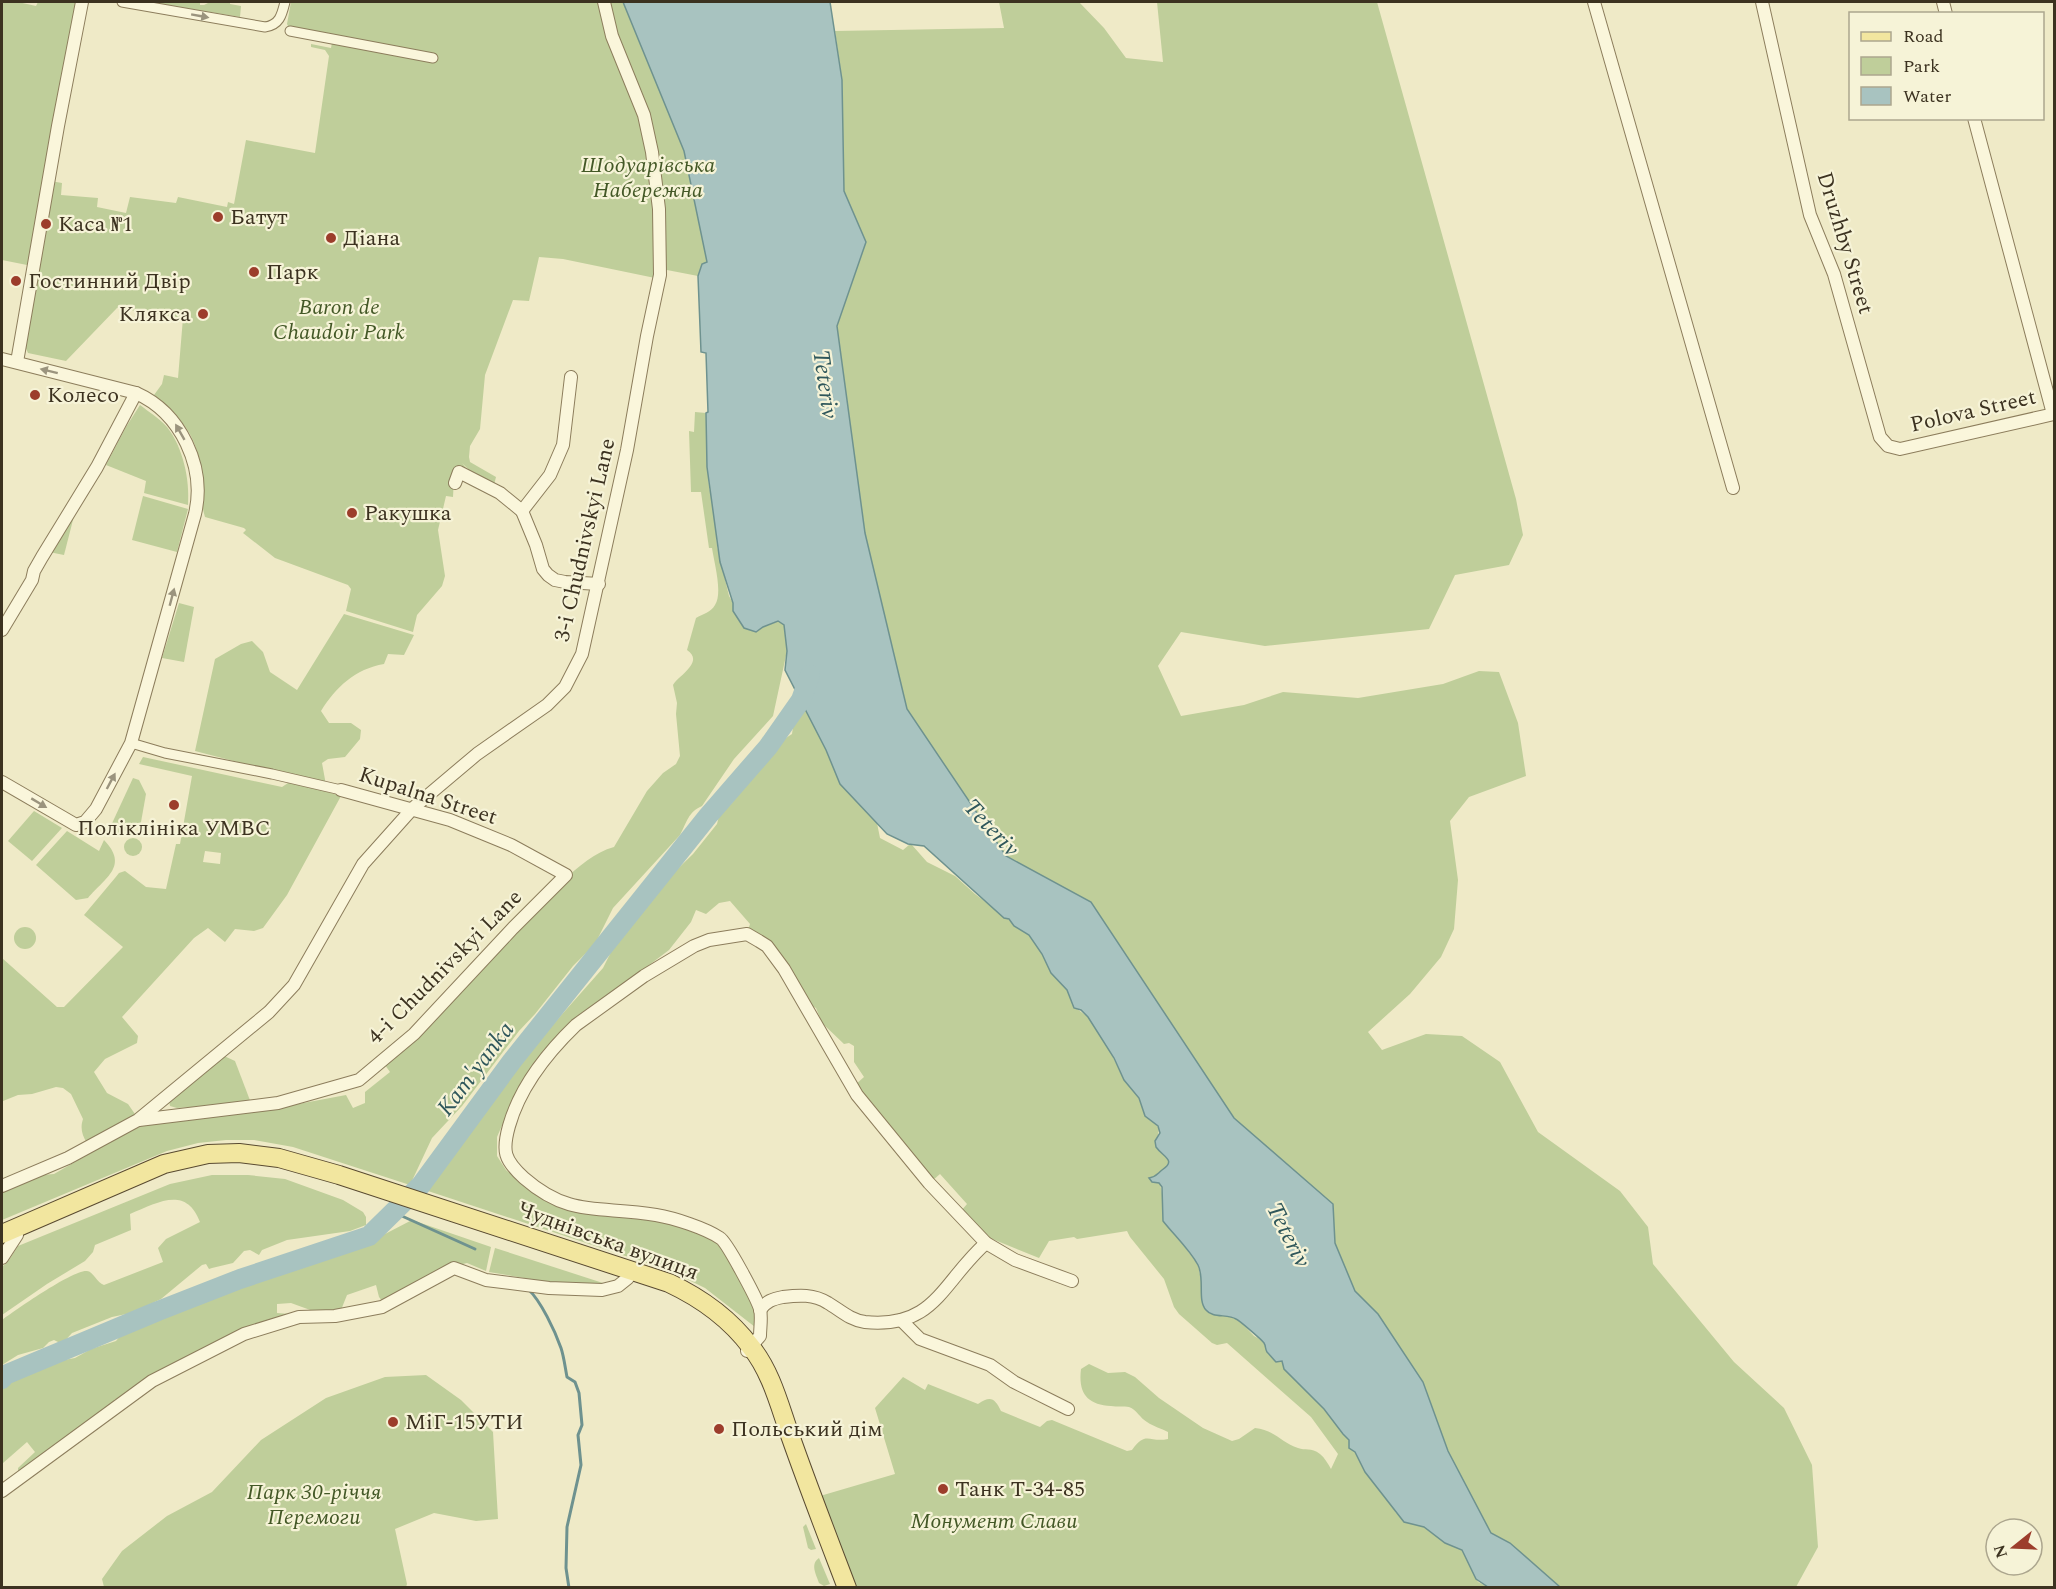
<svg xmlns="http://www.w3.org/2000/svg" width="2056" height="1589" font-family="Spectral,serif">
	<rect width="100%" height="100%" fill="#efeac7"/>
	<g fill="#bfce9a" fill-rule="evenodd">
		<path d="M2 2H18L36 6 38 2 76 3 45 180 62 183 61 195 98 198 97 207 126 213 130 197 176 203 178 197 227 207 228 202 234 204 246 140 315 153 329 56 325 50 311 47V44L331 48 333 37 289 28 287 24 291 2H623L684 151 708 262 702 264 698 276 667 270 655 278 563 259 539 257 529 301 513 300 485 375 480 429 470 446 469 457 470 462 496 477 494 485 470 471 462 463 470 473 454 477 453 497 446 496 438 530 445 576 442 586 417 615 413 632 346 611 351 589 348 585 275 558 243 533 246 530 244 528 205 517C200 501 202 485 200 469 197 434 180 417 154 395L162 384 164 375 178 378 183 318 117 308 66 361 28 353 24 344 37 267 2 260Z"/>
		<path d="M150 2H200V5H204L210 2H230V4L241 6 240 17Z"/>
		<path d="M999 2H1079L1104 28 1126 58 1163 62 1157 2H1377L1516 499 1523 535 1509 565 1455 575 1429 629 1265 646 1181 632 1158 666 1181 716 1244 705 1283 692 1358 698 1443 684 1479 671 1499 672 1518 723 1526 776 1469 797 1450 821 1458 880 1454 929 1441 957 1410 994 1368 1032 1382 1050 1426 1034 1462 1036 1500 1062 1538 1132 1620 1191 1648 1227 1653 1264 1734 1362 1784 1408 1812 1465 1818 1547 1796 1587H1560L1510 1543 1491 1533 1448 1451 1423 1382 1378 1314 1355 1291 1335 1243 1333 1204 1234 1118 1091 902 1006 856 907 709 865 533 837 326 866 242 844 191 842 80 835 31 1004 28Z"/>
		<path d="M140 405C149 412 159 418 167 427 183 447 190 480 188 505L144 493 146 481 106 465 126 427Z"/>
		<path d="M695 412 706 413V435L709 487 714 507 717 546 729 596 733 603V611L744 628 756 632 763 627 779 621 784 625 787 651 773 716 734 759 702 806C688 812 687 822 680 835L613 908 595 944 573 966 535 1014 519 1031 462 1106 432 1138 410 1185 293 1147 254 1140H226L198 1143 167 1151 2 1220V1193L42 1175 54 1174 115 1139 154 1120 277 1108 346 1095 353 1108 365 1103V1092L390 1072 385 1065 564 880C578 867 595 852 614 847L647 791 663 773 676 764 680 756 676 714 677 703 673 685C678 676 705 662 687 650L696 618C703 614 711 612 715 605 723 593 714 562 712 548H709L701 492H691L689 431 694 432Z"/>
		<path d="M143 496 188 509 177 552 132 540Z"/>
		<path d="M70 516H74L64 555 49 552Z"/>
		<path d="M179 603 194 607 184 662 162 658Z"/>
		<path d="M344 614 414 635 404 655 388 654 384 664C355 669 336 687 321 711L329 723H351L361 730 360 739 345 757 328 759 322 763 326 785 195 751 215 659 241 644 252 641 263 652 270 672 297 690Z"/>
		<path d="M807 701 877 823 880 838 903 850 909 845H912L927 862 955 876 975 894 1029 935 1042 954 1051 973 1067 990 1077 1009 1088 1017 1108 1047 1124 1080 1139 1098 1145 1116 1154 1121 1159 1129 1156 1147C1159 1151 1164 1154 1167 1158 1174 1166 1156 1175 1152 1182L1159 1183C1167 1197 1156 1218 1170 1227L1198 1265 1202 1284V1293L1212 1314 1227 1315 1239 1320 1254 1336 1263 1341 1267 1352 1282 1361 1285 1369 1335 1421 1343 1434 1349 1440 1365 1472 1391 1503 1396 1513 1424 1527 1434 1535 1462 1550 1478 1582 1488 1587H856L820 1496 895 1474 875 1408 903 1377 925 1390 928 1384 978 1404C991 1395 995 1399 1001 1411L1040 1427 1047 1421 1052 1420 1127 1451 1132 1450C1146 1430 1149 1443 1168 1439V1432C1161 1428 1154 1427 1147 1422 1140 1418 1137 1410 1129 1407 1124 1406 1117 1407 1111 1406 1087 1405 1078 1393 1081 1369L1089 1364 1108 1373 1125 1372 1135 1377 1159 1398 1203 1428 1232 1441 1239 1439 1255 1428C1275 1430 1282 1443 1298 1448 1305 1451 1311 1447 1320 1454 1325 1458 1328 1464 1331 1469L1338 1454 1311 1417 1227 1343 1217 1345 1212 1343 1179 1314 1174 1307 1164 1279 1130 1237 1127 1231 1077 1239 1074 1237 1049 1241 1039 1258 985 1236 961 1211 967 1204 940 1174 932 1181 855 1085 864 1077 854 1062V1046L849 1043 844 1044 822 1023 816 1008 810 1005 748 930 750 924 730 901 719 903 706 914 696 910 691 922 669 950 557 1035 519 1086 497 1137V1156L506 1170 542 1199 553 1204 623 1217 664 1221 702 1235 716 1243 726 1254 754 1308 757 1322 755 1327 705 1288 668 1270 428 1191 437 1170 461 1146 464 1130 478 1119 481 1105 485 1098 503 1085 515 1063 542 1037 603 968 616 942 643 905 658 888 693 854 717 824 720 812C736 807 739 785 749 773 753 769 760 766 764 761 774 752 780 741 792 734L793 727Z"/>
		<path d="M143 757 282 787 291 781 341 796 287 895 263 928 254 931 235 929 225 942 208 928 194 938 122 1017 138 1036 137 1043 105 1059 94 1072 107 1093 128 1104 137 1117 87 1143C82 1135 80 1128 83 1119L71 1094 63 1088 56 1087 32 1094 18 1095 3 1101 2 1099V958L57 1007H64L123 947 84 915 115 878 119 873 125 871 146 887 166 889 176 844H180L192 776 139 764ZM205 851 221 853 220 864 203 862Z"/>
		<path d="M133 778 139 780 146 794 141 822 137 827 117 833 108 832Z"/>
		<path d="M34 811 62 828 32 861 8 841Z"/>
		<path d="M67 831 99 851 104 840C129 866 106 877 88 898L76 900 36 865Z"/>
		<circle cx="133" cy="847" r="9"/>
		<circle cx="25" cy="938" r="11"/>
		<path d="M222 1055 235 1061 251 1103 177 1108 170 1106 169 1101Z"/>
		<path d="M212 1175H248L285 1179 343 1200 363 1212 366 1217V1225L350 1231 287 1240 262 1250 259 1255 250 1250 244 1251 233 1263 212 1268 209 1269 206 1264 202 1265 161 1299 131 1313 112 1317 72 1333 62 1344 54 1340 49 1342 43 1348 18 1355 2 1365V1320C14 1311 74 1269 87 1271 93 1271 97 1283 104 1285L163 1262 158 1248 166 1239 200 1222C186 1185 157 1203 130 1214L131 1230 95 1245 93 1252 85 1261 47 1284 2 1315V1267L9 1260 18 1246 170 1184Z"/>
		<path d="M412 1220 491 1247 486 1271 467 1263 459 1265 383 1302 379 1297 376 1285 347 1295 341 1310 313 1311 291 1303 277 1304V1313L290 1314 121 1400 115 1399 114 1402 18 1473V1468L35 1452 27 1442 3 1463 2 1467V1382L14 1375 36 1370 47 1363 75 1358 91 1349 116 1341 125 1330 138 1326 196 1302C210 1303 216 1292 227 1287 234 1284 240 1283 246 1280L251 1271 256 1268 267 1272 298 1263 315 1251 353 1245 385 1234Z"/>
		<path d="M495 1248 606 1284 548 1282 489 1272Z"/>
		<path d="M426 1375 461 1400 493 1432 498 1519 476 1521 434 1513 395 1529 407 1584 406 1587H104L102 1579 122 1551 167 1516 212 1492 261 1440 326 1398 385 1377Z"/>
		<path d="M806 1524 816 1549 811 1550 808 1548 803 1527Z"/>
		<path d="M819 1558 830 1584 824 1586 819 1583C816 1574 810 1564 819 1558Z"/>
	</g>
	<path fill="#a8c3c0" stroke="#6e928f" stroke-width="1.5" d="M623 2H830L842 80 844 191 866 242 837 326 865 533 907 709 1006 856 1091 902 1234 1118 1333 1204 1335 1243 1355 1291 1378 1314 1423 1382 1448 1451 1491 1533 1510 1543 1560 1587H1488L1476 1579 1462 1550 1445 1543 1424 1527 1404 1522 1365 1472 1355 1452 1349 1448V1440L1343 1434 1324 1409 1284 1369 1282 1361 1276 1362C1273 1359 1270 1355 1267 1352 1265 1349 1266 1346 1264 1343 1263 1341 1239 1320 1236 1319 1228 1314 1212 1318 1206 1310 1197 1300 1205 1279 1198 1265 1189 1249 1174 1235 1163 1221L1162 1187 1159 1183 1152 1182 1149 1178C1156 1177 1157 1174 1162 1170 1177 1160 1163 1157 1156 1147L1155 1141 1160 1133 1158 1126 1145 1116 1139 1098 1124 1080 1114 1058 1088 1017 1081 1010 1074 1008 1067 990 1051 973 1042 954 1029 935 1014 926 1009 919 1004 918 924 846 908 844 887 834 840 784 826 750 785 670 787 651 784 625 778 621 763 627 756 632 744 628 733 611V603L720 562 707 467 706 413 708 412 706 353 701 352 698 276 702 264 707 262 684 151Z"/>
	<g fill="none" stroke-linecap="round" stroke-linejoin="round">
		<g stroke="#6e928f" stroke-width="3">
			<path d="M393 1212 475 1249"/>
			<path d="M528 1289C541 1301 555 1331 561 1348 564 1357 565 1367 567 1377L575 1382 579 1393 582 1425 578 1435 581 1465 567 1527 566 1568 569 1588"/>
		</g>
		<path stroke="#a8c3c0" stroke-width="20" d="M2 1379 5 1375 158 1311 240 1279 369 1236 421 1185 512 1061 708 816 768 747 801 700 810 675"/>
		<defs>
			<g id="pedestrian">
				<path d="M122 2 265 27C280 25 282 14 285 2"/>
				<path d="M290 31 433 58"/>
				<path d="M131 743 165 753 272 774 341 790"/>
			</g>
			<g id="minor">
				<path d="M1594 2 1733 488"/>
				<path d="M1762 2 1810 215 1834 274 1880 437 1888 446 1900 449 2054 414"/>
				<path d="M1943 2 1946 14"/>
				<path d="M1974 118 2053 414"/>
				<path d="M2 359 136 393C181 413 206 467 195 514L131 743 96 809 85 822 76 825 2 782"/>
				<path d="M17 362 58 126 82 2"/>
				<path d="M571 377 563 445 550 475 522 511 536 545 543 569 548 575 555 580 565 582 599 584"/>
				<path d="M455 483 459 472 500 493 522 511"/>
				<path d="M2 630 32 580 34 571 42 557 97 467 136 393"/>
				<path d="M139 1120 278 1103 359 1080 414 1034 513 928 566 875 511 845 450 820 341 790"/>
				<path d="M2 1186 68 1158 138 1120 269 1012 294 985 363 864 413 808 477 754 547 705 565 687 582 654 627 450 647 336 660 275 659 209 652 152 644 115 612 36 604 2"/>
				<path d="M2 1258 17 1235"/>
				<path d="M760 1310C766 1301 773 1299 783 1297 799 1295 814 1294 828 1303 840 1310 850 1320 865 1322 935 1329 942 1282 986 1243"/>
				<path d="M901 1320 920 1339 990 1365 1014 1382 1068 1409"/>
				<path d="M747 1351 760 1336C760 1328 762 1317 760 1309 757 1299 727 1242 720 1238 705 1228 674 1218 656 1215 602 1205 571 1219 524 1178 504 1160 502 1151 509 1126 520 1087 548 1052 576 1025L644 976 694 946 709 940 747 934 759 941 767 946 784 969 857 1095 929 1183 986 1243 1015 1260 1072 1281"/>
				<path d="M2 1491 152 1381 244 1334 299 1317 335 1316 382 1307 454 1268 486 1280 549 1288 602 1290 618 1286 628 1278"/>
			</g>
			<path id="primary" d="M2 1234 164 1164 208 1154 239 1153 279 1158 339 1175 669 1283C701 1298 730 1319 751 1347 772 1373 780 1408 791 1438 809 1489 828 1538 847 1588"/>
		</defs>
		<use href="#pedestrian" stroke="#8c7d5c" stroke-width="11"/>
		<use href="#minor" stroke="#8c7d5c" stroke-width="14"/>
		<use href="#primary" stroke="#594a30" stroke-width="20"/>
		<use href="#pedestrian" stroke="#faf6db" stroke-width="9"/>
		<use href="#minor" stroke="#faf6db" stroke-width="12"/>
		<use href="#primary" stroke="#f2e69f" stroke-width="18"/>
	</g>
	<defs><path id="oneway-solid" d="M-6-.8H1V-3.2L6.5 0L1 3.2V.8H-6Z" transform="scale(1.5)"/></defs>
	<g fill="#9b947e">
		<use href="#oneway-solid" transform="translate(200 16) rotate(10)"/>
		<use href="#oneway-solid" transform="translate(49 371) rotate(-166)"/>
		<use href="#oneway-solid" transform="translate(180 432) rotate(-120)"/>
		<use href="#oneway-solid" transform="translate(172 597) rotate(-75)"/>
		<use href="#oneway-solid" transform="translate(111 781) rotate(-62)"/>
		<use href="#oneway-solid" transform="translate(39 803) rotate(31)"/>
	</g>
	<g fill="#9c3d2b" stroke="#f6f3d7" stroke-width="2">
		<circle cx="218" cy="217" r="6"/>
		<circle cx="46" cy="224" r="6"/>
		<circle cx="331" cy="238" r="6"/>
		<circle cx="254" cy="272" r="6"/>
		<circle cx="16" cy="281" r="6"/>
		<circle cx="203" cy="314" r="6"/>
		<circle cx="35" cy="395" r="6"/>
		<circle cx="352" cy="513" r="6"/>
		<circle cx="174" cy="805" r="6"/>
		<circle cx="393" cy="1422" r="6"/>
		<circle cx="719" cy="1429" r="6"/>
		<circle cx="943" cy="1489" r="6"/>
	</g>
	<g text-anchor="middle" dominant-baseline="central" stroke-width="4.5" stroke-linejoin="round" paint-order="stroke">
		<g font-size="22" font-style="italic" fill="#435826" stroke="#f6f3d7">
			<text x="648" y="165">Шодуарівська<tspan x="648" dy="25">Набережна</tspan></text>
			<text x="339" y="307">Baron de<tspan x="339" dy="25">Chaudoir Park</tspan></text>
			<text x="314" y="1492">Парк 30-річчя<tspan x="314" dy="25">Перемоги</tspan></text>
			<text x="994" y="1521">Монумент Слави</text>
		</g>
		<g font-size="22" fill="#3c3220" stroke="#f6f3d7" text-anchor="start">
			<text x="230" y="217">Батут</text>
			<text x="58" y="224">Каса №1</text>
			<text x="343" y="238">Діана</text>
			<text x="266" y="272">Парк</text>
			<text x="28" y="281">Гостинний Двір</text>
			<text x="191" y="314" text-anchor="end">Клякса</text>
			<text x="47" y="395">Колесо</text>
			<text x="364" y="513">Ракушка</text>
			<text x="174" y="828" text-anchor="middle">Поліклініка УМВС</text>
			<text x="405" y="1422">МіГ-15УТИ</text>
			<text x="731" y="1429">Польський дім</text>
			<text x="955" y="1489">Танк Т-34-85</text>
		</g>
		<g font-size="22" fill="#3c3220" stroke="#f6f3d7">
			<text transform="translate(1845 243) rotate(73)">Druzhby Street</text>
			<text transform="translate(1973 411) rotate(-13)">Polova Street</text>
			<text transform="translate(585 540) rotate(-77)">3-i Chudnivskyi Lane</text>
			<text transform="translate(428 796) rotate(18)">Kupalna Street</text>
			<text transform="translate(445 967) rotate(-45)">4-i Chudnivskyi Lane</text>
			<text transform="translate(608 1241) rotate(20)">Чуднівська вулиця</text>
		</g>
		<g font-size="24" font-style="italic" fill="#2f575b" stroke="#f6f3d7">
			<text transform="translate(825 384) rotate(82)">Teteriv</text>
			<text transform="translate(991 828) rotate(47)">Teteriv</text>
			<text transform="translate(476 1069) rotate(-53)">Kam'yanka</text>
			<text transform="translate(1288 1235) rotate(63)">Teteriv</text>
		</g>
	</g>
	<rect width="2056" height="1589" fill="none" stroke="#3c3220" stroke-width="6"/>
	<rect x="1849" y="12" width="195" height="108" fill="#f6f3d7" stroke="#aca68e" stroke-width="1.5"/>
	<rect x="1861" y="32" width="30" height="9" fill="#f2e69f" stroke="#aca68e" stroke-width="1.5"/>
	<text x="1903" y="42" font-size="18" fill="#3c3220">Road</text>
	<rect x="1861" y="57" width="30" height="18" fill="#bfce9a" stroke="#aca68e" stroke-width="1.5"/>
	<text x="1903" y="72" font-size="18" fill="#3c3220">Park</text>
	<rect x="1861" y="87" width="30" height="18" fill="#a8c3c0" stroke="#aca68e" stroke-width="1.5"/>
	<text x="1903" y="102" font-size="18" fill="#3c3220">Water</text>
	<g transform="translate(2014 1547) rotate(252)"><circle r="28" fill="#f6f3d7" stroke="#aca68e" stroke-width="1.5"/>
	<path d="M0-4.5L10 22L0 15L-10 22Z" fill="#9c3d2b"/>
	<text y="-9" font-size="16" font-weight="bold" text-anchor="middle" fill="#3c3220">N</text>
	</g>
</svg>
